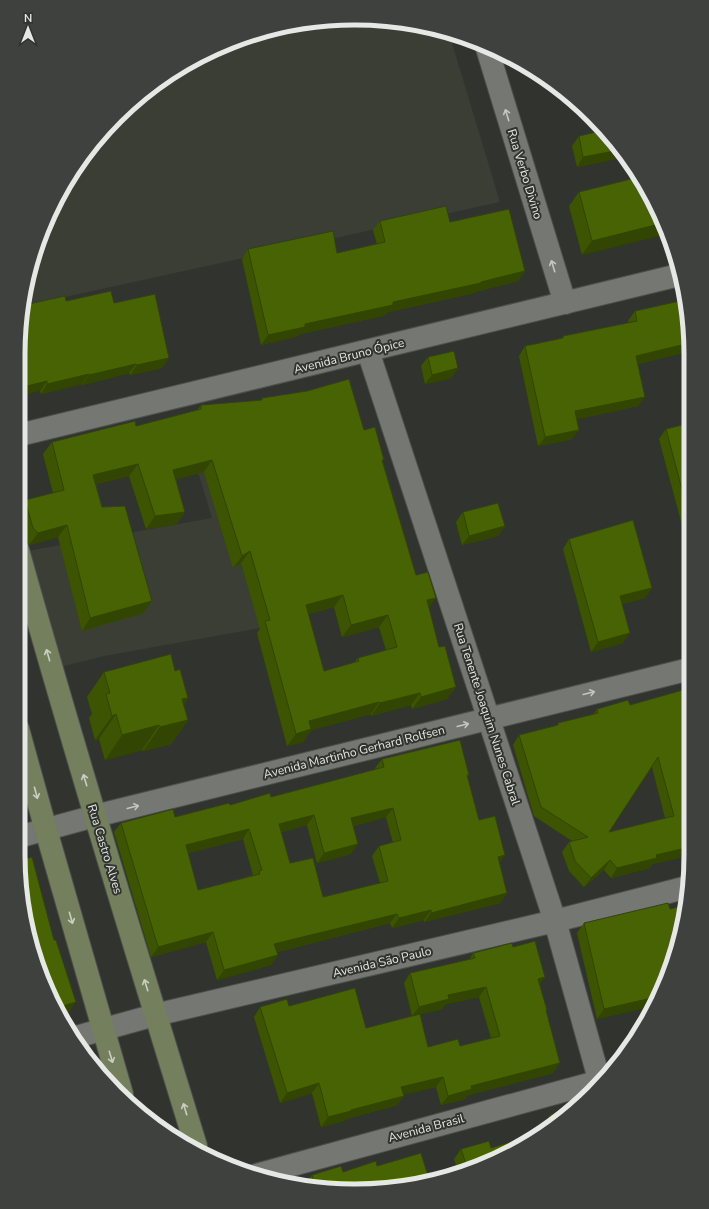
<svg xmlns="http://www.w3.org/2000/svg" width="709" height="1209" font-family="'Nunito Sans',sans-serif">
	<rect width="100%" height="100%" fill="#31332f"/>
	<g fill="#3a3e34">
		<path d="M355 18 420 25 449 33 500 202 24 306 36 246 75 167 117 116 168 75 226 44 289 24Z"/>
		<path d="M198 472H264L334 607 260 628 104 656 60 667 27 551 212 518Z"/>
	</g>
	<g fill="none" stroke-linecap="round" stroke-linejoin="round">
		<defs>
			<g id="minor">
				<path d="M486 45 565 303"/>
				<path d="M368 351 555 921 599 1079"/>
				<path d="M19 435 679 275"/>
				<path d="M18 837 95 816 690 669"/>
				<path d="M76 1037 155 1015 555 921 688 887"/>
				<path d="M256 1175 596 1082"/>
			</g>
			<g id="secondary">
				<path d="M18 550C74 750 135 948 196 1146"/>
				<path d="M18 729 46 830 122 1094"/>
			</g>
		</defs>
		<use href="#minor" stroke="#4e504d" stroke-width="24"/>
		<use href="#secondary" stroke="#4e504d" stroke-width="24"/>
		<use href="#minor" stroke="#757772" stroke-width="22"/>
		<use href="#secondary" stroke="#737f5d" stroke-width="22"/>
	</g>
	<g fill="#3d5503" fill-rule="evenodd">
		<path d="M517 62 531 69 519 71Z"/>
		<path d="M607 132 625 157 577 167 572 146 579 136Z"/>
		<path d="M639 177 582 255 569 206 579 192Z"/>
		<path d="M380 221 450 222 525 271 518 281 475 292 474 293 388 312 386 315 300 334 298 336 261 345 242 259 248 249 337 253 377 244 373 230Z"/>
		<path d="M66 301 114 303 162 368 130 375 129 373 82 385V384L41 394 40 391Z"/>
		<path d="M635 311 690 332V351L638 364V406L577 419 572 439 538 446 519 356 525 346 562 338 563 336 629 323 628 321Z"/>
		<path d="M428 357 458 368 451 378 425 384 421 366Z"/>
		<path d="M262 398 364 430 383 462 416 575 429 608 439 647 456 687 447 699 412 709 411 705 371 716V714L311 730 303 742 287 746 257 633 260 629 241 563 233 568 204 472 176 479 185 512 176 524 146 529 129 476 96 484 102 507 143 613 82 631 58 537 29 545 25 540 18 518V510L25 500 53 493 43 454 52 442 136 426 197 410 201 405 261 400ZM334 607 342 637 379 627 386 650 358 658 354 663 324 671 308 614Z"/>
		<path d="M690 423V559L689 556 690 555 659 439 666 429Z"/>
		<path d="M463 512 505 526 498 536 462 545 456 522Z"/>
		<path d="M569 539 652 588 645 598 622 604 623 643 591 652 563 549Z"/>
		<path d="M175 671 188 698 184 704 188 720 171 744 143 751 142 750 105 760 99 739 95 740 89 718 92 714 87 697 104 672Z"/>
		<path d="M690 688V855L652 864 650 868 611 878 604 870 584 887 569 871 562 852 569 842 572 841 534 816 513 745 519 735 557 725 558 723 593 715 597 709 630 705ZM652 767 665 818 609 832Z"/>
		<path d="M382 759 469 775 467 777 479 820 499 863 507 893 500 903 424 922V920L392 928 390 923 277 952 278 955 271 965 217 980 206 942 151 957 114 832 121 823 175 817 271 797 375 770V768ZM386 817 393 843 379 846 372 856 380 883 323 897 290 863 281 832 307 825 317 863 351 854 353 826ZM243 839 253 875 198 890 188 853Z"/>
		<path d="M670 909 673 963 652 1006 597 1019 577 933 584 923Z"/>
		<path d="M513 947 545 977 540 984 546 1012 553 1073 468 1095 465 1099 441 1105 436 1087 403 1094 404 1096 397 1105 346 1119 344 1121 321 1127 312 1093 280 1103 254 1017 260 1007 289 1006 366 1028 412 1016 404 983 410 973 469 960 473 953ZM479 997 491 1038 460 1046 428 1047 420 1014 442 1009 446 1004Z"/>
		<path d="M550 1115 559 1122 545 1129 544 1124Z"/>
		<path d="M521 1142 462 1173 459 1174 454 1159 461 1149 491 1148Z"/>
		<path d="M377 1166 354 1191 306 1183 312 1175 343 1172Z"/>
	</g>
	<g fill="#324502">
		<path d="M523 65 531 69 519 71Z"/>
		<path d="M620 150 625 157 577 167 583 157Z"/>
		<path d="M663 223 667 234 582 255 592 241Z"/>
		<path d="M525 271 518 281 475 292 474 293 388 312 386 315 300 334 298 336 261 345 268 335 305 324 393 302 481 282Z"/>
		<path d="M690 343V351L630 366 636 356Z"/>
		<path d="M169 358 162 368 130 375 137 365Z"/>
		<path d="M136 364 129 373 82 385 89 375Z"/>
		<path d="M458 368 451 378 425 384 432 375Z"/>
		<path d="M89 374 82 384 41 394 47 384Z"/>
		<path d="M47 381 40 391 19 396V388Z"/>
		<path d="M645 397 638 406 568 421 575 411Z"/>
		<path d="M579 430 572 439 538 446 545 437Z"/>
		<path d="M212 460 204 472 164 482 173 470Z"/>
		<path d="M138 464 129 476 85 487 93 475Z"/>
		<path d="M185 512 176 524 146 529 155 516Z"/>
		<path d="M67 525 58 537 29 545 38 533Z"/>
		<path d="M505 526 498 536 462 545 469 536Z"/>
		<path d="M250 551 241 563 233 568 242 556Z"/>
		<path d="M652 588 645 598 613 606 620 596Z"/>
		<path d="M343 595 334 607 297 617 306 605Z"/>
		<path d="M436 598 427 610V600Z"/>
		<path d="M152 601 143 613 82 631 90 618Z"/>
		<path d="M388 615 379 627 342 637 351 625Z"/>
		<path d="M630 633 623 643 591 652 598 642Z"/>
		<path d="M456 687 447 699 412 709 421 697Z"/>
		<path d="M420 693 411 705 371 716 380 703Z"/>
		<path d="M188 698 171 722 182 699Z"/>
		<path d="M379 702 371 714 311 730 303 742 287 746 296 734 309 721Z"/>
		<path d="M116 714 99 739 95 740 112 716Z"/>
		<path d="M188 720 171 744 143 751 160 727Z"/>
		<path d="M159 725 142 750 105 760 122 735Z"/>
		<path d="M393 808 386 817 344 828 351 818Z"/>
		<path d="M314 815 307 825 272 834 279 824Z"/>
		<path d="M249 829 243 839 179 855 186 845Z"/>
		<path d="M358 844 351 854 317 863 324 853Z"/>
		<path d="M690 847V855L652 864 650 868 611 878 617 868 656 855Z"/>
		<path d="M505 855 498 865V857Z"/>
		<path d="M610 860 604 870 584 887 591 878Z"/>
		<path d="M507 893 500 903 424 922 431 913Z"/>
		<path d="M431 910 424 920 392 928 399 918Z"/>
		<path d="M397 914 390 923 268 954 274 944Z"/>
		<path d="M213 932 206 942 151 957 158 947Z"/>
		<path d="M278 955 271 965 217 980 224 970Z"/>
		<path d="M545 977 538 987V979Z"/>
		<path d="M486 987 479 997 446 1004 442 1009 412 1016 419 1007 448 995Z"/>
		<path d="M656 997 652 1006 597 1019 604 1009Z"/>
		<path d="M76 1002 69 1012 63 1014 60 1007Z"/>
		<path d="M560 1063 553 1073 468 1095 465 1099 441 1105 448 1096 471 1086Z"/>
		<path d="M443 1077 436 1087 394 1097 401 1087Z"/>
		<path d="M319 1083 312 1093 280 1103 287 1093Z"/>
		<path d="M404 1096 397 1105 346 1119 344 1121 321 1127 328 1117 351 1110Z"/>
	</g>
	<g fill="#476303" stroke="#324502" fill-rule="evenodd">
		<path d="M605 130 607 132 620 150 583 157 579 136Z"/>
		<path d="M639 177 646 186 663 223 592 241 579 192Z"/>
		<path d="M446 206 450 222 509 209 525 271 481 282V283L393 302V305L305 324V327L268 335 248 249 333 231 337 253 385 242 380 221Z"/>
		<path d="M111 291 114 303 155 294 169 358 137 365 136 364 89 375V374L47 384V381L19 388V332L24 305 65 296 66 301Z"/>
		<path d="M684 300 690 332V343L636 356 645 397 575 411 579 430 545 437 525 346 563 338V336L637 321 635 311Z"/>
		<path d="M454 351 458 368 432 375 428 357Z"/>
		<path d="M349 379 364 430 375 427 384 460H382L416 575 428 572 436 598 427 600 439 647 445 646 456 687 421 697 420 693 380 703 379 702 309 721 311 729 296 734 265 621 270 620 250 551 242 556 212 460 173 470 185 512 155 516 138 464 93 475 102 507 125 506 152 601 90 618 67 525 38 533 33 528 25 500 64 490 52 442 135 421 136 426 201 409V405L262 400V398L307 391ZM343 595 351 625 388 615 397 647 358 658 359 661 324 671 306 605Z"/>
		<path d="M690 423V520L666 429Z"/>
		<path d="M498 503 505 526 469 536 463 512Z"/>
		<path d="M633 520 652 588 620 596 630 633 598 642 569 539Z"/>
		<path d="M171 654 175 671 180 669 188 698 182 699 188 720 160 727 159 725 122 735 116 714 112 716 106 694 110 693 104 672Z"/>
		<path d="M690 688V847L656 855 657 858 617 868 610 860 591 878 575 861 569 842 588 837 541 807 519 735 558 725V723L598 713 597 709 628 700 630 705ZM658 757 674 816 609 832Z"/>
		<path d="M460 740 469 775H467L479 820 495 816 505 855 498 857 507 893 431 913V910L399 918 397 914 274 944 278 955 224 970 213 932 158 947 121 823 173 809 175 817 229 803 230 805 270 793 271 797 384 767 382 759ZM393 808 401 840 379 846 388 881 323 897 313 858 290 863 279 824 314 815 324 853 358 844 351 818ZM249 829 262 870 259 871 260 874 198 890 186 845Z"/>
		<path d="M32 857 54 940H56L76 1002 60 1007 36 962 19 861Z"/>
		<path d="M668 903 670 909 685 905 673 963 656 997 604 1009 584 923Z"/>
		<path d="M535 941 545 977 538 979 547 1010H546L560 1063 471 1086 472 1089 448 1096 443 1077 401 1087 404 1096 351 1110V1111L328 1117 319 1083 287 1093 260 1007 287 999 289 1006 355 988 366 1028 420 1014 428 1047 458 1039 460 1046 500 1036 486 987 448 995 449 999 419 1007 410 973 475 958 473 953 512 943 513 947Z"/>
		<path d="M571 1109 559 1122 553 1125 550 1115Z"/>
		<path d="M521 1139V1142L468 1170 461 1149 489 1141 491 1148Z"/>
		<path d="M421 1153 429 1179 354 1191 315 1185 312 1175 341 1166 343 1172 376 1161 377 1166Z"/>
	</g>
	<defs><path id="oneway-shaft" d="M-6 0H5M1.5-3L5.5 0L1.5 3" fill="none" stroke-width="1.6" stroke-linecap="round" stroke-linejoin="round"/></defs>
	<g stroke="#c4c6c2">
		<use href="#oneway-shaft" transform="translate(507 115) rotate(-107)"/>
		<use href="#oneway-shaft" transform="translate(553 266) rotate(-107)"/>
		<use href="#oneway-shaft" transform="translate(589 693) rotate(-14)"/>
		<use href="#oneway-shaft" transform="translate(463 725) rotate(-14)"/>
		<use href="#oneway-shaft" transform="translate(133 807) rotate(-14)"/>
	</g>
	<g stroke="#c9cec3">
		<use href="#oneway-shaft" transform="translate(48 655) rotate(-106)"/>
		<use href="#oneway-shaft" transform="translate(85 780) rotate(-107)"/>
		<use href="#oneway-shaft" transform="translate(36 793) rotate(75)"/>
		<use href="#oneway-shaft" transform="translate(71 918) rotate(74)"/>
		<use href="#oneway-shaft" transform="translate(146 985) rotate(-107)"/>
		<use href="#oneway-shaft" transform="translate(111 1057) rotate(73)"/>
		<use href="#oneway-shaft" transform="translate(185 1109) rotate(-107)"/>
	</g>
	<g text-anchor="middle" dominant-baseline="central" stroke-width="4" stroke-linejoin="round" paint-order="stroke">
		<g font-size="12" fill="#e6e8e5" stroke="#31332f">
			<text transform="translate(525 174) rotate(73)">Rua Verbo Divino</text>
			<text transform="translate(349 356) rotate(-14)">Avenida Bruno Ópice</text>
			<text transform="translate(487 714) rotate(72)">Rua Tenente Joaquim Nunes Cabral</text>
			<text transform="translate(354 752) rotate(-14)">Avenida Martinho Gerhard Rolfsen</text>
			<text transform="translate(105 849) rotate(73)">Rua Castro Alves</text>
			<text transform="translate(382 962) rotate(-13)">Avenida São Paulo</text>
			<text transform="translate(426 1128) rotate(-15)">Avenida Brasil</text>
		</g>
	</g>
	<path d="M0 0H709V1209H0ZM354 25H355A329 329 0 0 1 684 354V855A329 329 0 0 1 355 1184H354A329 329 0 0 1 25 855V354A329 329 0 0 1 354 25Z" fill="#3f413e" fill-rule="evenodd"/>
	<path fill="none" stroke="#e6e8e5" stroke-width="5" d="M354 25H355A329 329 0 0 1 684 354V855A329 329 0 0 1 355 1184H354A329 329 0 0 1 25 855V354A329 329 0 0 1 354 25Z"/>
	<g transform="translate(28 28)" stroke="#31332f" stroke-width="3" paint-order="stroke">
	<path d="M0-3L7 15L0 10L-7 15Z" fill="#e6e8e5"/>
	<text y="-6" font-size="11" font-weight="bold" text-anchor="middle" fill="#e6e8e5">N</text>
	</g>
</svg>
